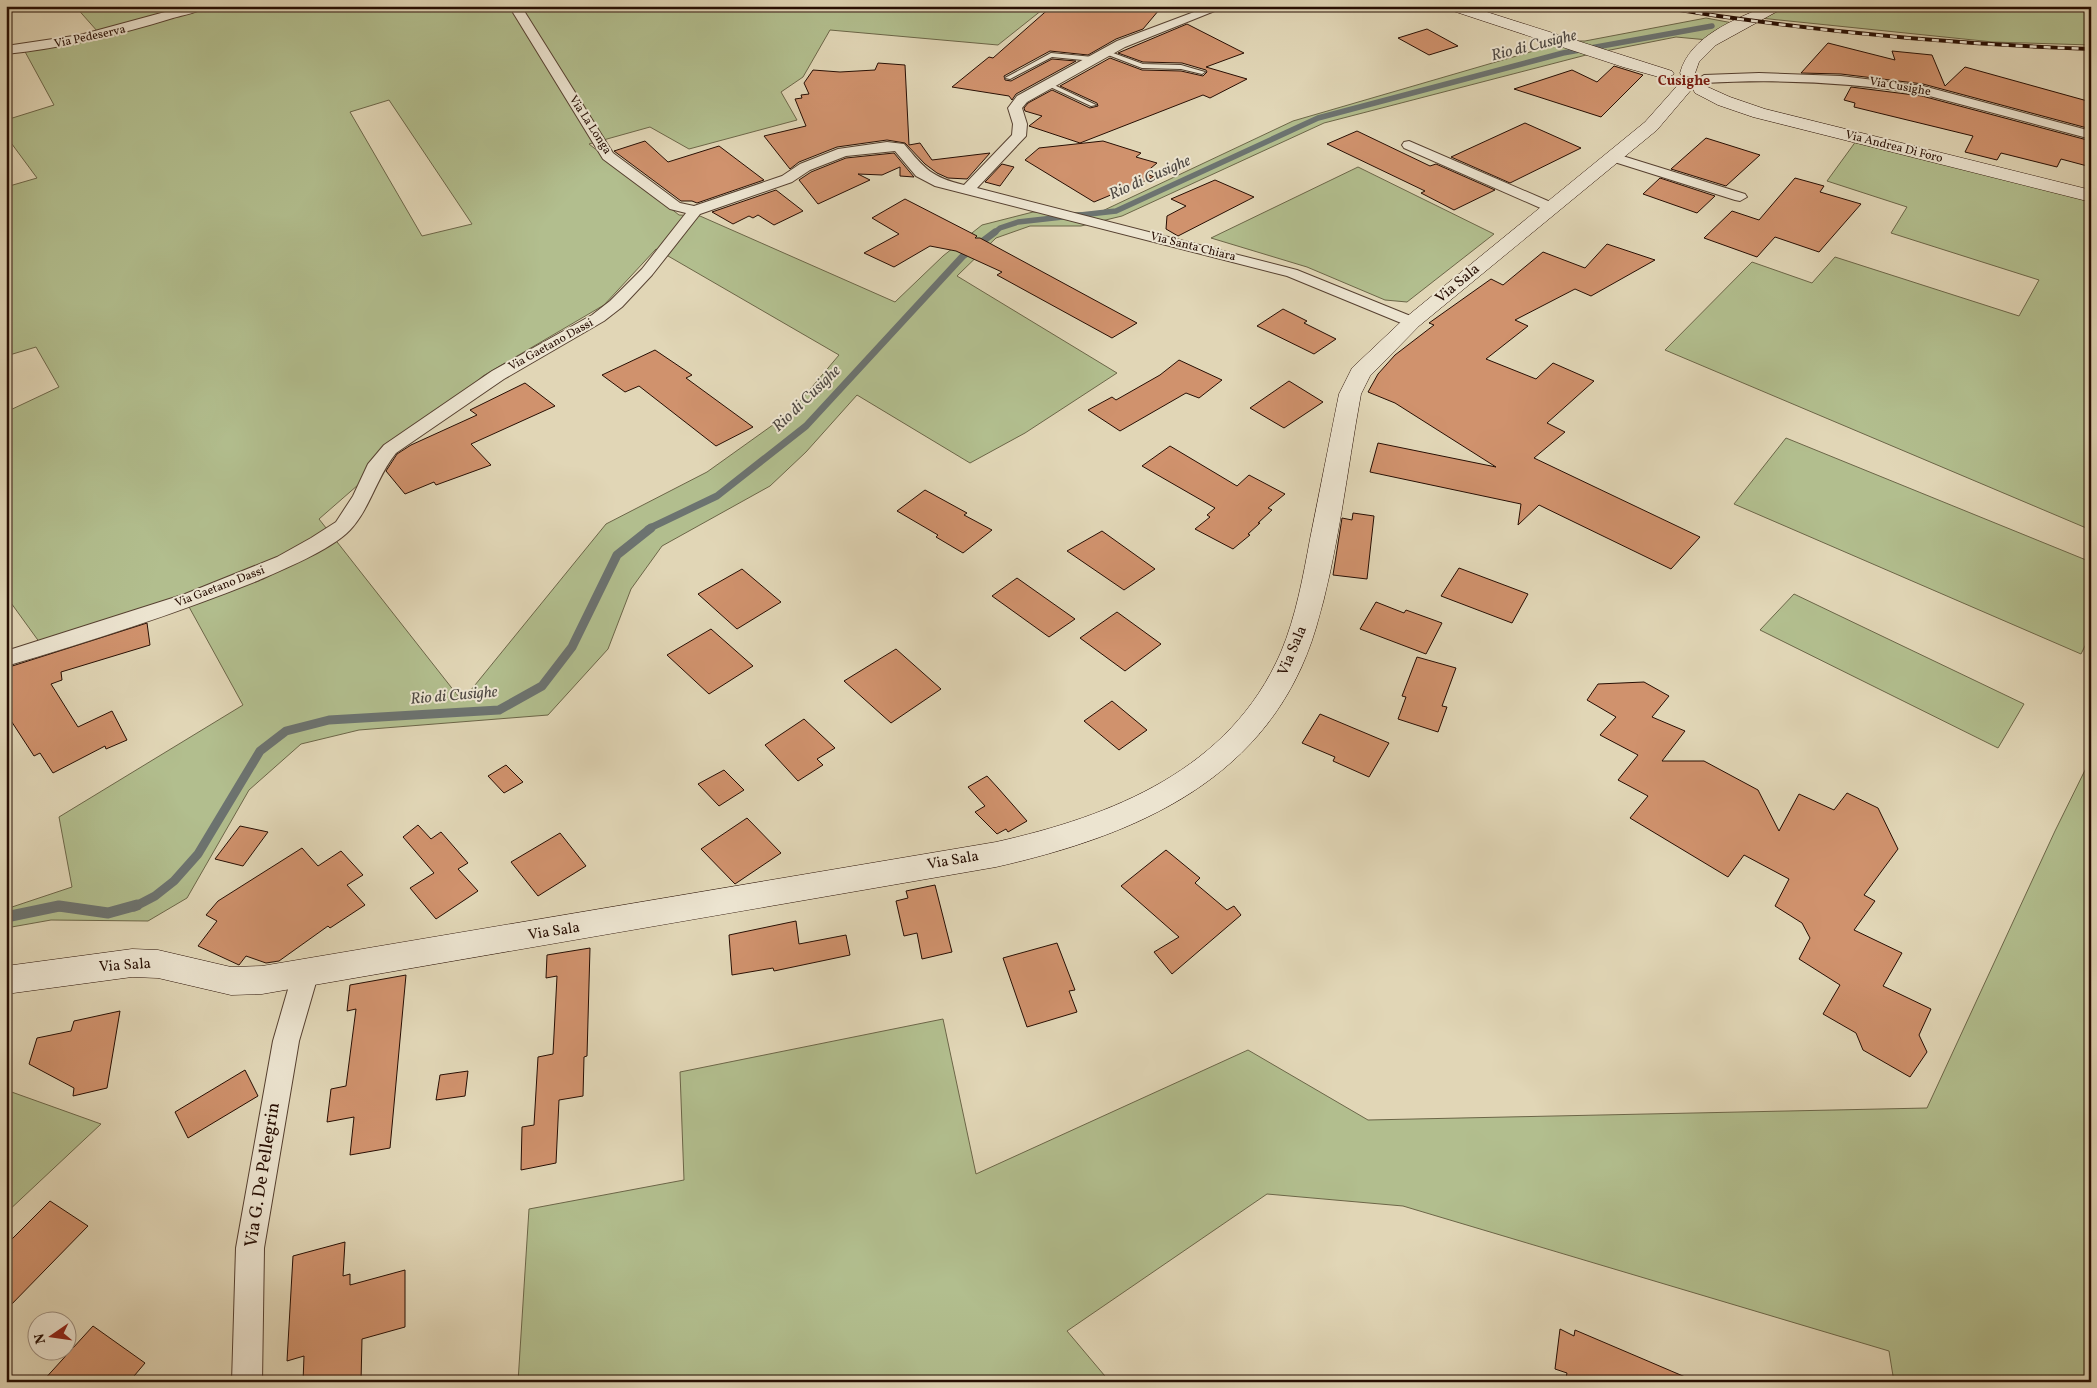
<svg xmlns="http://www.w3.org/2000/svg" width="2097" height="1388" font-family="Vollkorn,serif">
	<rect width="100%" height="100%" fill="#e1d6b6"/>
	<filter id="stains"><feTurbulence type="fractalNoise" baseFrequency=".004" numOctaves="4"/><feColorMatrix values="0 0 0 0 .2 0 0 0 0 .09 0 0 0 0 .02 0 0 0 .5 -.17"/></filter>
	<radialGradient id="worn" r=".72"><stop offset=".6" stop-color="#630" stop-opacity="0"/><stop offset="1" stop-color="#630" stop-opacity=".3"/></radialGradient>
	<g fill="#b2be8e" stroke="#6c6648" fill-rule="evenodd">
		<path d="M75 6H1047L998 45 830 30 803 77 781 92 797 120 689 149 650 127 589 144 679 215 700 216 895 302 943 256 982 225 1033 212 1098 213 1293 121 1568 41H1585L1706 18 1749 26 1719 41 1676 37 1590 54 1324 123 1122 216 1081 226H1030L996 238 957 276 1117 373 1025 433 970 463 857 395 806 452 770 486 662 546 631 589 608 649 548 715 359 730 301 744 249 790 187 898 148 921 51 920 6 928V909L72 887 59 817 243 705 183 596 40 643 6 596V412L59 387 36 347 6 356V187L37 178 6 136V120L54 105 23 48 98 32ZM389 100 472 224 422 236 350 112ZM656 249 839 355 791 412 707 472 606 524 462 701 319 519 483 376 604 305Z"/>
		<path d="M1784 6H2091V45L1993 42 1750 17Z"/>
		<path d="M1859 137 2091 197V530L1665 350 1752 262 1812 283 1835 257 2019 316 2039 280 1891 233 1907 207 1827 181Z"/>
		<path d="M1358 167 1494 234 1407 302 1385 300 1307 267 1211 238Z"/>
		<path d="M1786 438 2091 562V634L2081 654 1734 504Z"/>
		<path d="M1794 594 2024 704 1998 748 1760 630Z"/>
		<path d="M2091 758V1382H1894L1889 1351 1403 1206 1267 1194 1067 1331 1110 1382H518L529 1209 684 1180 680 1072 943 1019 976 1174 1248 1050 1368 1120 1927 1108 2055 831Z"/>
		<path d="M6 1090 101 1124 6 1213Z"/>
	</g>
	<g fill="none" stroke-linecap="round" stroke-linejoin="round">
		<path stroke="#6c7370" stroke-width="5.5" d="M994 233 1000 228 1018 222 1116 211 1318 118 1563 53 1712 26"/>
		<path stroke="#6c7370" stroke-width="7" d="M648 529 717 496 806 426 963 256 995 232"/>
		<g stroke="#6c7370" stroke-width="9">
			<path d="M55 907H64"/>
			<path d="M134 907 155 896 174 881 198 854 260 751 286 731 329 720 499 710 542 686 572 647 617 555 651 528"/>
		</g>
		<path stroke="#6c7370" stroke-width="11" d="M6 917 59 906 108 913 137 905"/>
	</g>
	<g fill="#d0926d" stroke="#270e03">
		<path d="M1052 6H1136L1159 10 1143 29 1116 39 1088 55 1050 51 1004 76 1005 80 1011 81 1052 59 1076 61 1016 94 1012 100 1009 96 952 87 989 57 993 58Z"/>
		<path d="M1187 24 1244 53 1206 67 1247 79 1210 98 1203 95 1080 143 1029 126 1042 116 1025 111 1024 108 1028 103 1052 90 1090 108 1098 106 1097 103 1060 86 1110 58 1142 70 1181 71 1203 76 1207 72 1206 70 1182 63 1143 62 1118 53Z"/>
		<path d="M1427 29 1458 46 1429 55 1398 38Z"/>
		<path d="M1828 43 1895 60 1892 51 1932 55 1945 86 1965 67 2091 102V129L1923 84 1841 74 1801 73Z"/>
		<path d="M878 63 905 65 909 145 920 143 932 160 990 153 967 179 948 178 937 173 925 164 905 143 887 140 837 147 799 162 790 169 764 136 806 126 795 99 802 98 801 95 809 94 804 83 813 70 840 72 875 70Z"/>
		<path d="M1614 66 1643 75 1601 117 1514 89 1572 70 1597 82Z"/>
		<path d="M1851 87 1922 96 2091 141V167L2061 159 2057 167 2001 153 1997 160 1965 152 1973 136 1854 107 1855 103 1844 100Z"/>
		<path d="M1525 123 1581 148 1510 183 1451 157Z"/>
		<path d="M1357 131 1430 166 1436 164 1495 190 1454 210 1421 193 1425 191 1327 144Z"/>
		<path d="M1706 138 1760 155 1726 186 1671 169Z"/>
		<path d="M645 141 668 162 719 146 764 180 697 203 692 201H681L614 151Z"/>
		<path d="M1103 141 1141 153 1136 157 1157 163 1145 173 1154 177 1094 202 1025 160 1039 148Z"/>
		<path d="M894 153 914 177 900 176V167L882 175 858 174 870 180 818 204 799 180 811 172 846 158Z"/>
		<path d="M1002 164 1014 167 1000 186 985 182Z"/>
		<path d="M1660 178 1715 196 1697 213 1643 194Z"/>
		<path d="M1795 178 1824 186 1820 192 1861 204 1819 252 1775 237 1757 257 1704 238 1732 211 1759 220Z"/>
		<path d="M1215 180 1254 197 1178 236 1166 229 1167 216 1186 206 1171 199Z"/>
		<path d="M776 190 803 211 774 225 758 215 753 218 749 216 733 224 712 212Z"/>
		<path d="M905 199 977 236 975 238H980L1137 323 1112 338 997 275 1002 272 956 251 930 246 894 267 864 253 899 234 872 218Z"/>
		<path d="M1607 244 1655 260 1591 296 1575 289 1515 320 1528 326 1486 359 1536 379 1553 363 1594 381 1547 423 1565 432 1534 458 1700 537 1671 569 1539 505 1518 525 1521 504 1370 472 1378 443 1496 467 1395 403 1368 392 1378 374 1395 355 1434 325 1429 323 1491 279 1503 285 1543 252 1585 268Z"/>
		<path d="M1283 309 1307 321 1304 323 1336 339 1314 354 1257 326Z"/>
		<path d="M655 350 692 375 686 378 753 427 716 446 639 386 625 392 602 375Z"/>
		<path d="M1179 360 1222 380 1199 398 1186 393 1120 431 1088 410 1112 397 1116 400 1160 375Z"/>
		<path d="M1289 381 1323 402 1284 428 1250 408Z"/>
		<path d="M525 383 555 406 471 444 491 465 436 485 434 482 405 494 386 471 397 454 411 445 477 415 470 410Z"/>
		<path d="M1170 446 1237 486 1249 475 1285 494 1268 508 1272 510 1258 523H1260L1248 534 1250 535 1233 549 1195 529 1210 517 1207 515 1215 508 1142 466Z"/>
		<path d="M925 490 967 513 964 515 992 530 963 553 936 537 938 535 897 511Z"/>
		<path d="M1353 513 1374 516 1367 579 1333 575 1342 518 1352 520Z"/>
		<path d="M1102 531 1155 569 1124 590 1067 551Z"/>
		<path d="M1459 568 1528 594 1512 623 1441 596Z"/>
		<path d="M742 569 781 602 737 629 698 594Z"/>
		<path d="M1017 578 1075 619 1049 637 992 596Z"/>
		<path d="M1376 602 1404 613 1406 610 1442 623 1426 654 1360 629Z"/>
		<path d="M1117 612 1161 644 1125 671 1080 638Z"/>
		<path d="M147 623 150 645 61 672 62 680 51 684 78 727 112 711 127 740 106 749 105 746 53 773 40 753 34 756 6 713V668Z"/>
		<path d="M711 629 753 666 709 694 667 655Z"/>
		<path d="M896 649 941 689 891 723 844 681Z"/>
		<path d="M1417 657 1456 668 1442 706 1447 707 1438 732 1398 719 1406 697 1402 696Z"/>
		<path d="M1644 682 1669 696 1652 717 1685 731 1662 761H1704L1758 790 1779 831 1799 794 1834 810 1847 793 1878 808 1898 849 1864 895 1875 901 1854 930 1902 953 1883 986 1931 1009 1919 1035 1927 1052 1910 1077 1863 1050 1856 1033 1823 1014 1840 985 1799 959 1810 938 1802 923 1775 906 1789 879 1744 855 1728 877 1630 818 1648 796 1618 780 1638 755 1600 735 1616 717 1587 700 1598 684Z"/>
		<path d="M1112 701 1147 730 1119 750 1084 721Z"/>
		<path d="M1320 714 1389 743 1369 777 1333 761 1335 757 1302 743Z"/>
		<path d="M804 719 835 748 817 759 823 765 798 781 765 745Z"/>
		<path d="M506 765 523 782 504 793 488 776Z"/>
		<path d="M724 770 744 790 719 806 698 784Z"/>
		<path d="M987 776 998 788 1027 821 1008 832 1006 829 997 834 975 812 985 806 968 787Z"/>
		<path d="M747 818 781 853 735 884 701 849Z"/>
		<path d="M418 825 431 839 441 832 468 863 458 869 478 891 436 919 410 888 434 873 403 837Z"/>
		<path d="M240 826 268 832 243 866 215 859Z"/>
		<path d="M560 833 586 866 538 896 511 862Z"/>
		<path d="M302 848 318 866 341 851 363 875 347 885 365 905 330 928 328 926 279 961 266 963 246 956 239 965 198 946 217 921 206 915 218 901Z"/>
		<path d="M1166 850 1200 878 1195 883 1227 910 1234 906 1241 915 1172 974 1154 952 1179 937 1121 886Z"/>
		<path d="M935 885 952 952 922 959 917 933 904 936 896 901 908 898 906 891Z"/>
		<path d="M796 921 799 944 846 935 850 955 774 971 773 968 732 975 729 935Z"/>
		<path d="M1057 943 1075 990 1069 991 1077 1012 1027 1027 1003 958Z"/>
		<path d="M590 948 587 1056 584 1057 583 1096 559 1100 556 1163 521 1170 522 1127 534 1125 538 1057 553 1054 557 976 546 978 547 955Z"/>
		<path d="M406 975 390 1148 350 1155 354 1117 327 1122 331 1089 346 1086 356 1009 347 1011 350 985Z"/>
		<path d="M120 1011 107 1088 73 1096 74 1088 29 1064 37 1038 71 1031 74 1021Z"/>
		<path d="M245 1070 258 1096 188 1138 175 1112Z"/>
		<path d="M468 1071 465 1096 436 1100 440 1075Z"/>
		<path d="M50 1201 88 1226 6 1310V1245Z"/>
		<path d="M345 1242 343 1276 350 1274V1285L405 1270V1327L362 1339 361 1382H303L304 1356 287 1361 293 1256Z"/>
		<path d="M93 1326 145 1363 129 1382H42Z"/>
		<path d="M1560 1329 1574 1336 1575 1330 1697 1382H1565L1567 1373 1555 1369Z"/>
	</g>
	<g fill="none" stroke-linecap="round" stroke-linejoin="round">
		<defs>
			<g id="lane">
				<path d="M1105 50 1143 64 1181 65 1205 72 1202 74 1181 69 1142 68 1103 53V51Z"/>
				<path d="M1051 53 1093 57 1096 59 1093 61 1052 57 1010 79 1005 78Z"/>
				<path d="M1046 83H1050L1096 105 1091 106 1046 85Z"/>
			</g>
			<g id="street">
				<path d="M187 6H206C199 13 183 15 173 18 118 35 63 48 6 54V46L80 35Z"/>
				<path d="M509 6H521L613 153 680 203 694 206 782 176 800 164 838 149 887 142 904 144C925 169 931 177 964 185L1012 135 1013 124 1008 108 1017 96 1117 41 1210 6H1227L1125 47 1027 102 1022 108 1027 124 1026 136 977 188 1297 270 1418 319 1420 322 1418 325H1406L1287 276 935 186 916 176 895 151 846 156 810 170 792 182 700 214 652 275 622 307 604 321 504 379 396 453C377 476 370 509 350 530 331 550 282 570 257 581 175 614 91 641 6 666V651L185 594 277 557 311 538 336 522 353 496 368 464 384 445 492 371 592 315 610 301 642 269 686 213 670 209 603 159Z"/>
				<path d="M1759 73 1841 76 1923 86 2091 131V139L1922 94C1849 82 1777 79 1704 83L1698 79 1704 75Z"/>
				<path d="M1409 141 1555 204 1557 207 1555 210H1545L1404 148 1402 145 1404 142Z"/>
				<path d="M1613 153 1745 194 1747 197 1740 201 1735 200 1608 160 1606 157 1608 154Z"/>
				<path d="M306 961 315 964 319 972 299 1041 264 1248 262 1382H232L236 1248 273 1041 293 972 297 964Z"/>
			</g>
			<g id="secondary">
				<path d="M1445 6H1468L1672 71 1674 74 1666 79 1623 67 1447 9Z"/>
				<path d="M1766 6H1787L1716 45 1699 62 1694 76H1682L1680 73C1690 36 1734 20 1766 6Z"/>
				<path d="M1701 84 1730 97 1765 109 2091 190V202L1753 117 1718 105 1695 93 1693 89 1695 85Z"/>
				<path d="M1683 85 1689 86 1691 90 1657 130 1419 326 1370 376 1361 394C1347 470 1338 555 1316 628 1271 779 1137 835 996 867L262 994 231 995 158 978 132 977 6 994V966L132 949 158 950 231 967 262 966 996 842C1112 816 1230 770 1281 652 1296 616 1303 577 1310 539 1320 491 1329 442 1339 394L1352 368 1405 318 1645 122 1677 86Z"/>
			</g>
		</defs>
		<use href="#lane" stroke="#564030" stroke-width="2"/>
		<use href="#street" stroke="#564030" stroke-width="2"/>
		<use href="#secondary" stroke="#270e03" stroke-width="1"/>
		<use href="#lane" fill="#ece4d0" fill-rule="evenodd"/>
		<use href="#street" fill="#ece4d0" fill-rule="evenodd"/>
		<use href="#secondary" fill="#ece4d0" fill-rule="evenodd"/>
		<defs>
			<path id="rail" d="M1654 6C1799 30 1944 44 2091 49"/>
		</defs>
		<use href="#rail" stroke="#270e03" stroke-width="4"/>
		<use href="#rail" stroke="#ece4d0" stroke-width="2.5" stroke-dasharray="7" stroke-linecap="butt"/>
	</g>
	<g text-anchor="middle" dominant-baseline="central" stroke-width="4" stroke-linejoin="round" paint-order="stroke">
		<g font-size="12" fill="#270e03" stroke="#ece4d0">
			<text transform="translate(90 37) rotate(-12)">Via Pedeserva</text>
			<text transform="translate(1900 87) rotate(10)">Via Cusighe</text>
			<text transform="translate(590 125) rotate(57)">Via La Longa</text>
			<text transform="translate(1894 147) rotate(14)">Via Andrea Di Foro</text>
			<text transform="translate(1193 247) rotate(14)">Via Santa Chiara</text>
			<text transform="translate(551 345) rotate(-29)">Via Gaetano Dassi</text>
			<text transform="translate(220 587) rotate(-21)">Via Gaetano Dassi</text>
		</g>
		<g font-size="14" font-weight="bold" fill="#7a1f14" stroke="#ece4d0">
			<text x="1684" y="81">Cusighe</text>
		</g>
		<g font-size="15" fill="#270e03" stroke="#ece4d0">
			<text transform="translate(1458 284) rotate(-40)">Via Sala</text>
			<text transform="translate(1293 651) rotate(-67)">Via Sala</text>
			<text transform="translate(953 861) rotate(-10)">Via Sala</text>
			<text transform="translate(554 932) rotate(-9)">Via Sala</text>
			<text transform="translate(125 966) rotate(-4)">Via Sala</text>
		</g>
		<g font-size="16" font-style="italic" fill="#4f4943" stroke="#ece4d0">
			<text transform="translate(1534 46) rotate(-14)">Rio di Cusighe</text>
			<text transform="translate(1150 178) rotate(-24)">Rio di Cusighe</text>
			<text transform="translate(807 399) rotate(-44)">Rio di Cusighe</text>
			<text transform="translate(454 696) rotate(-5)">Rio di Cusighe</text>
		</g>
		<g font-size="18" fill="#270e03" stroke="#ece4d0">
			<text transform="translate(263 1175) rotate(-81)">Via G. De Pellegrin</text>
		</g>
	</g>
	<rect width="2097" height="1388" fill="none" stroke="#e1d6b6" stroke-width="25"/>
	<rect x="8" y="8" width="2082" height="1373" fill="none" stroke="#270e03" stroke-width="2.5"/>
	<rect x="12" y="12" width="2072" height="1363" fill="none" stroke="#270e03"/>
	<g transform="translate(52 1336) rotate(257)"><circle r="24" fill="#ece4d0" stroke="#9d8e7e"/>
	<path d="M0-4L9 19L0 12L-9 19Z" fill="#8f2418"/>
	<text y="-8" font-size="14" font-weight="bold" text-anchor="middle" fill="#270e03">N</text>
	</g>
	<rect width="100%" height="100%" filter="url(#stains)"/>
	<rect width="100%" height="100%" fill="url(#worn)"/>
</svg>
